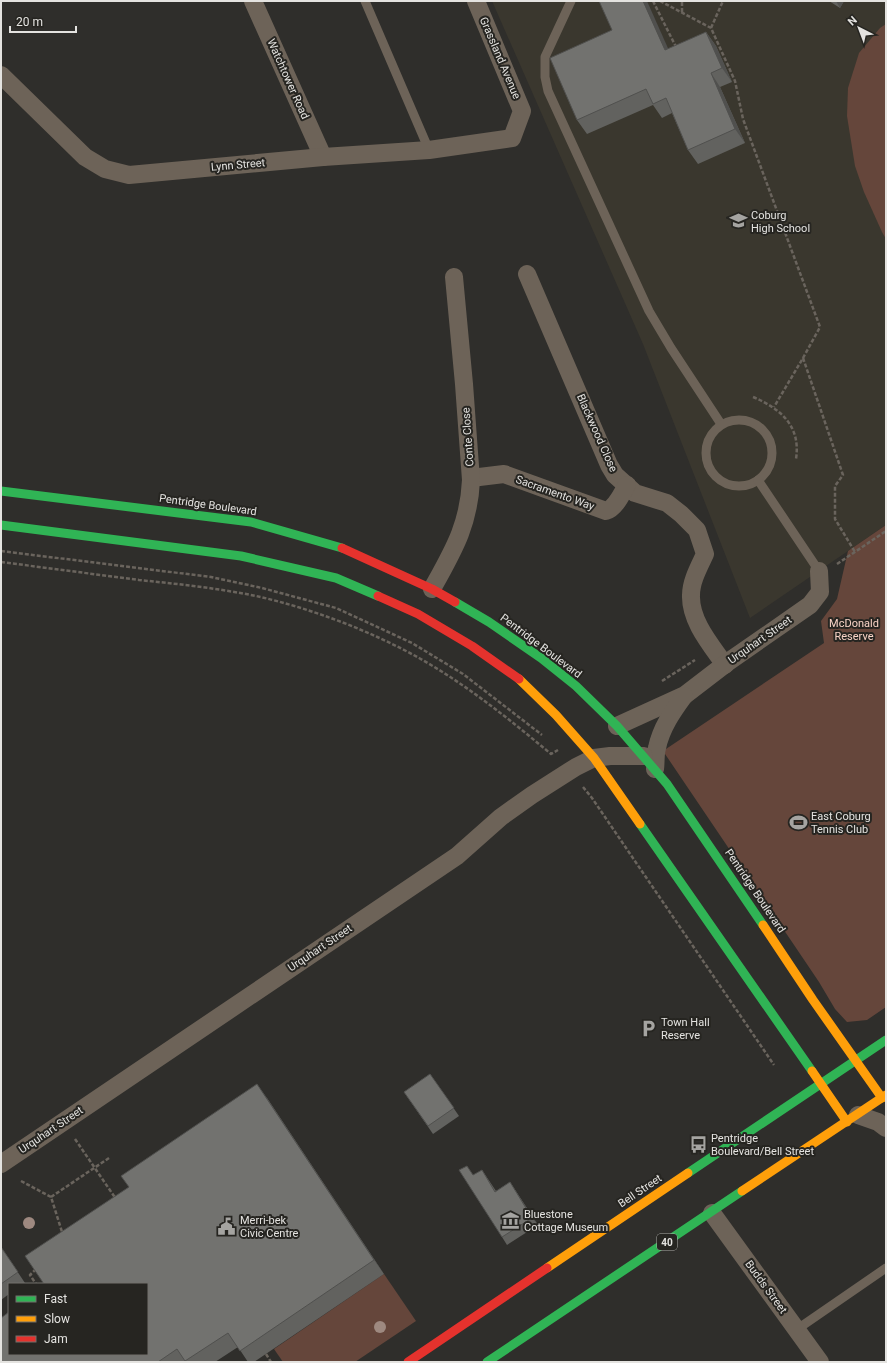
<svg xmlns="http://www.w3.org/2000/svg" width="887" height="1363" font-family="Roboto,sans-serif">
	<rect width="100%" height="100%" fill="#2f2e2b"/>
	<path fill="#3a372e" d="M492 1H886V525L750 618 643 344Z"/>
	<g fill="#65463b">
		<path d="M886 24V239L882 232 864 192 855 166 847 116 848 88 859 53 880 28Z"/>
		<path d="M886 525V1007L867 1020 847 1022 835 1009 819 982 663 751 824 643 821 621 837 599 848 551Z"/>
		<path d="M384 1274 416 1321 355 1362H283L274 1349Z"/>
	</g>
	<g fill="none" stroke-linecap="round" stroke-linejoin="round">
		<g stroke="#6a645d" stroke-width="2.5" stroke-dasharray="4 2" stroke-linecap="butt">
			<path d="M653 1 677 49"/>
			<path d="M660 1 711 28 735 81 743 119 820 327 803 358 774 407"/>
			<path d="M682 12V1"/>
			<path d="M711 28 723 1"/>
			<path d="M803 358 843 475 835 486V519L855 552"/>
			<path d="M753 397C781 409 801 426 796 459"/>
			<path d="M1 551 211 577 262 588 336 608 412 643 463 674 542 735"/>
			<path d="M1 562C47 568 93 574 139 580 178 584 217 588 256 596 310 608 371 631 419 658 467 685 509 719 551 754L558 750"/>
			<path d="M837 564 886 531"/>
			<path d="M662 681 695 660"/>
			<path d="M583 787 592 798 774 1065"/>
			<path d="M75 1139 116 1199"/>
			<path d="M21 1181 51 1197 63 1235"/>
			<path d="M51 1197 109 1158"/>
			<path d="M36 1269 30 1275 36 1284"/>
			<path d="M266 1354 271 1362"/>
		</g>
		<g stroke="#6d6358" stroke-width="9">
			<path d="M365 1 429 150"/>
			<path d="M571 1 545 57V77L548 91 649 311 671 348 721 424"/>
			<circle cx="739" cy="453" r="33"/>
			<path d="M758 480 819 571"/>
			<path d="M796 1330 886 1268"/>
		</g>
		<g stroke="#6d6358" stroke-width="18">
			<path d="M253 1 323 157"/>
			<path d="M1 75 85 157 105 169 129 175 323 157 429 150 512 138 522 111 476 1"/>
			<path d="M527 274 609 465 615 475 635 493 667 503 681 514 697 530 705 554C699 567 691 581 691 595 690 621 711 645 725 665"/>
			<path d="M471 478 504 474 606 511C616 508 622 493 627 485"/>
			<path d="M432 589C453 551 469 525 471 480L464 384 454 277"/>
			<path d="M617 726 685 695 728 662 810 605 820 592 819 571"/>
			<path d="M655 769C656 762 655 755 657 748 661 728 673 711 684 696"/>
			<path d="M858 1115 878 1122 886 1128"/>
			<path d="M1 1164 457 856 501 817 532 795 576 767 594 758 610 756H644"/>
			<path d="M712 1213 820 1362"/>
		</g>
		<g stroke="#30b455" stroke-width="9">
			<path d="M1 491 251 522 342 548"/>
			<path d="M1 525 241 556 336 578 378 596"/>
			<path d="M455 602 489 622 541 658 576 686 617 726 667 784 763 925"/>
			<path d="M640 824 812 1071"/>
			<path d="M688 1173 886 1040"/>
			<path d="M487 1362 742 1191"/>
		</g>
		<g stroke="#ff9f0a" stroke-width="9">
			<path d="M519 679 556 715 594 758 640 824"/>
			<path d="M763 925 813 1000 882 1098"/>
			<path d="M812 1071 847 1122"/>
			<path d="M742 1191 886 1095"/>
			<path d="M547 1268 688 1173"/>
		</g>
		<g stroke="#e5322d" stroke-width="9">
			<path d="M342 548 432 589 455 602"/>
			<path d="M378 596 418 614 472 646 519 679"/>
			<path d="M408 1362 547 1268"/>
		</g>
	</g>
	<g fill="#9e8980">
		<circle cx="29" cy="1223" r="6"/>
		<circle cx="380" cy="1327" r="6"/>
	</g>
	<g fill="#62625f">
		<path d="M829 1H844L840 8Z"/>
		<path d="M612 30 668 49 706 32 716 46 732 82 720 87 745 143 698 164 688 150 672 113 662 118 653 105 587 134 577 120Z"/>
		<path d="M430 1074 459 1116 433 1134 404 1092Z"/>
		<path d="M267 1098 384 1274 254 1362H248L238 1347 215 1362H1Z"/>
		<path d="M482 1170 496 1191 510 1182 538 1225 507 1245 502 1237 474 1175Z"/>
		<path d="M1 1247 25 1283 24 1284H9V1294L1 1300Z"/>
	</g>
	<g fill="#50504e">
		<path d="M643 1H647L675 64 665 50Z"/>
		<path d="M836 1H844L840 8Z"/>
		<path d="M706 32 716 46 732 82 722 68Z"/>
		<path d="M711 73 720 87 745 143 735 129Z"/>
		<path d="M257 1084 267 1098 384 1274 374 1260Z"/>
		<path d="M510 1182 515 1190 538 1225 532 1218Z"/>
	</g>
	<g fill="#72726f" stroke="#50504e">
		<path d="M599 1H643L665 50 706 32 722 68 711 73 735 129 688 150 666 98 653 104 646 89 577 120 550 58 612 30Z"/>
		<path d="M430 1074 454 1108 428 1126 404 1092Z"/>
		<path d="M257 1084 374 1260 240 1351 228 1333 185 1361 177 1349 158 1362H1V1318L9 1312V1354H147V1284H44L25 1256 129 1187 121 1176Z"/>
		<path d="M467 1166 473 1175 482 1170 495 1192 510 1182 532 1218 502 1237 459 1170Z"/>
		<path d="M1 1247 18 1272 1 1284Z"/>
	</g>
	<defs>
		<symbol id="school-bare" viewBox="-9 -9 18 18"><path d="M0-5L7-2L0 1L-7-2ZM-4 1L0 2.5L4 1V4Q0 6-4 4Z" fill="#a5a4a1" stroke="#262521" stroke-width="2.5" paint-order="stroke"/></symbol>
		<symbol id="stadium-bare" viewBox="-9 -9 18 18"><path d="M0-5a6.5 5 0 1 0 0 10a6.5 5 0 1 0 0-10ZM-3.5-1.8h7v3.6h-7Z" fill="#a5a4a1" stroke="#262521" stroke-width="2.5" paint-order="stroke"/></symbol>
		<symbol id="parking-bare" viewBox="-9 -9 18 18"><path d="M-3.5-5.5H1a3.5 3.5 0 0 1 0 7H-1V5.5H-3.5ZM-1-3.4V-.6H.8a1.4 1.4 0 0 0 0-2.8Z" fill="#a5a4a1" stroke="#262521" stroke-width="2.5" paint-order="stroke"/></symbol>
		<symbol id="bus-bare" viewBox="-9 -9 18 18"><path d="M-5-6H5V4H4V6H2V4H-2V6H-4V4H-5ZM-3.5-4V0h7V-4ZM-3.5 1.2v1.5H-2V1.2ZM2 1.2v1.5H3.5V1.2Z" fill="#a5a4a1" stroke="#262521" stroke-width="2.5" paint-order="stroke"/></symbol>
		<symbol id="museum-bare" viewBox="-9 -9 18 18"><path d="M0-6L6-3V-2H-6V-3ZM-5-1h2V3h-2ZM-1-1h2V3h-2ZM3-1h2V3H3ZM-6 4H6V6H-6Z" fill="#a5a4a1" stroke="#262521" stroke-width="2.5" paint-order="stroke"/></symbol>
		<symbol id="civic-bare" viewBox="-9 -9 18 18"><path d="M-.6-6.5H3V-4.5H.6V-3L4-1V1h2V6H-6V1h2V-1L-.6-3ZM-1.2 2.5V6h2.4V2.5Z" fill="#a5a4a1" stroke="#262521" stroke-width="2.5" paint-order="stroke"/></symbol>
	</defs>
	<g fill-rule="evenodd">
		<use href="#school-bare" x="726" y="208" width="25" height="25"/>
		<use href="#stadium-bare" x="786" y="810" width="25" height="25"/>
		<use href="#parking-bare" x="636" y="1016" width="25" height="25"/>
		<use href="#bus-bare" x="686" y="1132" width="25" height="25"/>
		<use href="#museum-bare" x="498" y="1208" width="25" height="25"/>
		<use href="#civic-bare" x="214" y="1214" width="25" height="25"/>
	</g>
	<g text-anchor="middle" dominant-baseline="central" stroke-width="4" stroke-linejoin="round" paint-order="stroke">
		<rect fill="#262521" stroke="#abaaa7" stroke-width="1" x="657" y="1234" width="20" height="16" rx="3"/>
		<g font-size="10" font-weight="bold" fill="#e4e3e0">
			<text x="667" y="1242">40</text>
		</g>
		<g font-size="11" fill="#e4e3e0" stroke="#262521">
			<text transform="translate(500 58) rotate(67)">Grassland Avenue</text>
			<text transform="translate(288 79) rotate(66)">Watchtower Road</text>
			<text transform="translate(238 165) rotate(-5)">Lynn Street</text>
			<text transform="translate(597 433) rotate(66)">Blackwood Close</text>
			<text transform="translate(468 437) rotate(-94)">Conte Close</text>
			<text transform="translate(555 493) rotate(20)">Sacramento Way</text>
			<text transform="translate(208 505) rotate(8)">Pentridge Boulevard</text>
			<text transform="translate(760 640) rotate(-35)">Urquhart Street</text>
			<text transform="translate(541 646) rotate(37)">Pentridge Boulevard</text>
			<text transform="translate(755 891) rotate(56)">Pentridge Boulevard</text>
			<text transform="translate(320 948) rotate(-34)">Urquhart Street</text>
			<text transform="translate(51 1130) rotate(-34)">Urquhart Street</text>
			<text transform="translate(640 1191) rotate(-34)">Bell Street</text>
			<text transform="translate(766 1287) rotate(54)">Budds Street</text>
		</g>
		<g font-size="11" fill="#e4e3e0" stroke="#262521" text-anchor="start">
			<text x="751" y="215">Coburg<tspan x="751" dy="13">High School</tspan></text>
			<text x="811" y="816">East Coburg<tspan x="811" dy="13">Tennis Club</tspan></text>
			<text x="661" y="1022">Town Hall<tspan x="661" dy="13">Reserve</tspan></text>
			<text x="711" y="1138">Pentridge<tspan x="711" dy="13">Boulevard/Bell Street</tspan></text>
			<text x="524" y="1214">Bluestone<tspan x="524" dy="13">Cottage Museum</tspan></text>
			<text x="240" y="1220">Merri-bek<tspan x="240" dy="13">Civic Centre</tspan></text>
		</g>
		<g font-size="11" fill="#f8d3c6" stroke="#262521">
			<text x="854" y="623">McDonald<tspan x="854" dy="13">Reserve</tspan></text>
		</g>
	</g>
	<rect width="887" height="1363" fill="none" stroke="#e4e3e0" stroke-width="4"/>
	<rect x="8" y="1283" width="140" height="72" fill="#262521" stroke="#72716d"/>
	<rect x="16" y="1296" width="20" height="6" fill="#30b455" stroke="#72716d"/>
	<text x="44" y="1303" font-size="12" fill="#e4e3e0">Fast</text>
	<rect x="16" y="1316" width="20" height="6" fill="#ff9f0a" stroke="#72716d"/>
	<text x="44" y="1323" font-size="12" fill="#e4e3e0">Slow</text>
	<rect x="16" y="1336" width="20" height="6" fill="#e5322d" stroke="#72716d"/>
	<text x="44" y="1343" font-size="12" fill="#e4e3e0">Jam</text>
	<g transform="translate(859 28) rotate(318)" stroke="#262521" stroke-width="3" paint-order="stroke">
	<path d="M0-3L7 15L0 10L-7 15Z" fill="#e4e3e0"/>
	<text y="-6" font-size="11" font-weight="bold" text-anchor="middle" fill="#e4e3e0">N</text>
	</g>
	<path d="M10 26v6h66v-6" fill="none" stroke="#e4e3e0" stroke-width="2"/>
	<text x="16" y="26" font-size="12" fill="#e4e3e0" stroke="#262521" stroke-width="3" paint-order="stroke">20 m</text>
</svg>
